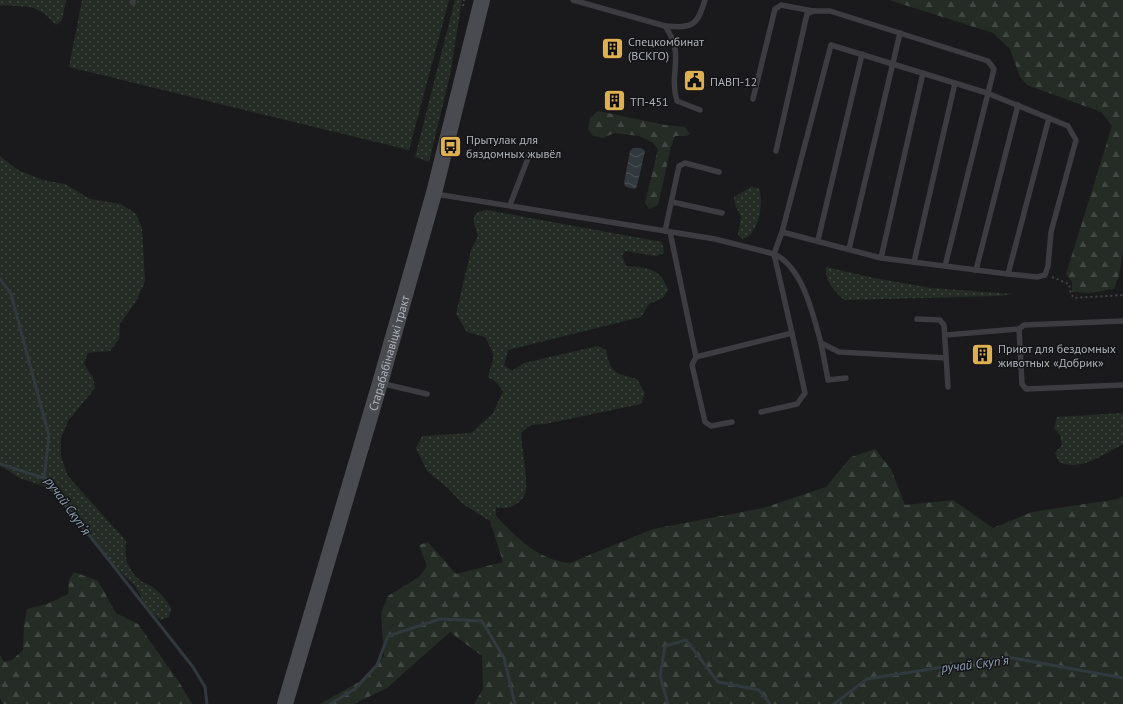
<svg xmlns="http://www.w3.org/2000/svg" width="1123" height="704" font-family="'PT Sans',sans-serif">
	<defs>
		<pattern id="grass-dots" width="8" height="8" patternUnits="userSpaceOnUse"><rect width="8" height="8" fill="#242c25"/><path d="M2 2h.1M6 6h.1" fill="none" stroke="#414843" stroke-width="1.8" stroke-linecap="round"/></pattern>
		<pattern id="forest-firs" width="22" height="20" patternUnits="userSpaceOnUse"><rect width="22" height="20" fill="#242c25"/><path d="M5 1l3.5 6h-7zM16 11l3.5 6h-7z" fill="#414843"/></pattern>
		<pattern id="water-waves" width="16" height="10" patternUnits="userSpaceOnUse"><rect width="16" height="10" fill="#31393f"/><path d="M0 5q4-4 8 0t8 0" fill="none" stroke="#4c5359"/></pattern>
	</defs>
	<rect width="100%" height="100%" fill="#1a1a1c"/>
	<g fill="url(#grass-dots)">
		<path d="M0 0H66L62 20 56 25 44 13 31 7 0 5Z"/>
		<path d="M82 0H449L409 150 69 67Z"/>
		<path d="M455 0H462L450 75 429 162 415 157Z"/>
		<path d="M0 156 18 170 43 180 65 184 90 199 121 204 136 214 142 228 145 281 137 300 120 324 119 339 110 351 88 353 84 364 93 378 95 388 68 421 61 438V457L68 476 126 541C124 558 127 569 141 581 145 584 151 585 155 589 162 594 167 601 171 608L169 617 161 620 148 610 136 587 104 555 74 514 58 496 41 485 19 478 0 465Z"/>
		<path d="M751 187 759 188C764 203 759 234 743 239L738 235 741 217 735 204 734 197Z"/>
		<path d="M486 210 662 242 664 253 656 256 625 251 622 256 626 266C647 268 660 267 668 290L663 298 649 304 641 317 508 350 504 365 512 371 524 363 598 346 606 350C611 374 615 373 637 379L645 393 641 404 545 424 531 425 521 433C522 450 527 474 526 489 525 503 508 511 496 507V516L490 521 463 504 448 488 427 471 416 448 422 436 471 433 493 413 503 391 496 382 488 377C494 354 497 359 485 337L467 332 456 314 471 250 478 236 473 220 476 213Z"/>
		<path d="M826 267 874 278 931 288 1013 294 999 296 844 300C833 289 825 282 826 267Z"/>
		<path d="M1123 413V444C1104 454 1081 472 1059 462L1055 453 1062 445 1060 435 1054 428 1057 417Z"/>
	</g>
	<g fill="url(#forest-firs)">
		<path d="M889 0H1123V253L1119 275 1114 289 1089 293 1072 292V282L1066 274 1112 126 1101 112 1027 85 1020 77 1010 49 993 33Z"/>
		<path d="M598 111 665 125 685 127 690 134 686 136H675L671 147 658 205 649 209 645 203 658 149 652 142 639 136 614 133 603 138 593 136 588 129 590 118Z"/>
		<path d="M875 449 891 469 905 505 953 500 993 528 1032 512 1118 499 1123 496V704H474L483 689 482 656 450 632 387 688 354 704H320L359 682 384 656 381 613 388 596 419 577 427 566 419 545 428 542 456 574 503 562 490 521 496 516C517 538 539 561 570 563L653 529 763 508 826 487 851 457Z"/>
		<path d="M74 572 98 581 116 613 138 624 179 682 192 704H3L0 698V655L4 662 12 660 23 650 24 625 27 609 47 604 68 594 69 580Z"/>
	</g>
	<path fill="url(#water-waves)" d="M633 148H641L645 151 637 186 635 189 626 187 624 183 630 151Z"/>
	<g fill="none" stroke-linecap="round" stroke-linejoin="round">
		<g stroke="#31393f" stroke-width="3">
			<path d="M0 279 11 294 49 436 44 478 193 667 205 687 207 704"/>
			<path d="M0 464 44 478"/>
			<path d="M330 704 355 689 377 665 388 636 440 619 482 621 504 658 515 704"/>
			<path d="M668 704 660 676 665 646 686 640 718 682 759 690 770 704"/>
			<path d="M834 704 867 679 1007 657 1123 678"/>
		</g>
		<g stroke="#424347" stroke-width="2" stroke-dasharray="2 3" stroke-linecap="butt">
			<path d="M463 6 464 0"/>
			<path d="M1052 277 1069 284 1071 294 1074 298 1123 295"/>
		</g>
		<g stroke="#3c3c41" stroke-width="5.5">
			<path d="M573 0 665 26C686 56 668 72 677 101L700 110"/>
			<path d="M133 3V0"/>
			<path d="M665 26C692 28 697 27 705 0"/>
			<path d="M753 99 775 9 781 5 813 11"/>
			<path d="M776 151 807 14 813 11H830L988 61 994 69 945 266"/>
			<path d="M436 194 715 239 774 254C803 267 813 315 821 343L839 352 946 358"/>
			<path d="M672 202 722 213"/>
			<path d="M510 205 530 153"/>
			<path d="M665 231 679 166 685 163 719 172"/>
			<path d="M670 232 696 357"/>
			<path d="M782 232 881 258 1008 274 1037 277 1045 275 1048 266 1051 232 1076 140 1068 126 987 93 831 45 782 232 774 254 792 333"/>
			<path d="M818 240 862 54"/>
			<path d="M849 249 900 33"/>
			<path d="M881 258 923 73"/>
			<path d="M914 262 955 83"/>
			<path d="M976 270 1018 105"/>
			<path d="M1008 274 1049 118"/>
			<path d="M917 319 940 320 944 325 948 387"/>
			<path d="M1019 329 1022 384 1026 389 1123 385"/>
			<path d="M946 335 1019 329 1024 325 1123 321"/>
			<path d="M821 343 828 380 846 378"/>
			<path d="M380 383 427 394"/>
			<path d="M732 422 711 426 705 422 692 365 696 357 792 333 805 393 797 404 761 412"/>
		</g>
		<path stroke="#4a4b50" stroke-width="16" id="s1" d="M285 704 380 383 434 193 482 0"/>
	</g>
	<defs>
		<symbol id="building-square" viewBox="-11 -11 22 22"><rect x="-9" y="-9" width="18" height="18" rx="4" fill="#deb050" stroke="#151517"/><path d="M-4-6H4V6H1V3H-1V6H-4ZM-2.5-4.3h1.7v1.8h-1.7ZM.8-4.3h1.7v1.8H.8ZM-2.5-1h1.7V.8h-1.7ZM.8-1h1.7V.8H.8Z" fill="#111"/></symbol>
		<symbol id="civic-square" viewBox="-11 -11 22 22"><rect x="-9" y="-9" width="18" height="18" rx="4" fill="#deb050" stroke="#151517"/><path d="M-.6-6.5H3V-4.5H.6V-3L4-1V1h2V6H-6V1h2V-1L-.6-3ZM-1.2 2.5V6h2.4V2.5Z" fill="#111"/></symbol>
		<symbol id="bus-square" viewBox="-11 -11 22 22"><rect x="-9" y="-9" width="18" height="18" rx="4" fill="#deb050" stroke="#151517"/><path d="M-5-6H5V4H4V6H2V4H-2V6H-4V4H-5ZM-3.5-4V0h7V-4ZM-3.5 1.2v1.5H-2V1.2ZM2 1.2v1.5H3.5V1.2Z" fill="#111"/></symbol>
	</defs>
	<g fill-rule="evenodd">
		<use href="#building-square" x="600" y="36" width="25" height="25"/>
		<use href="#civic-square" x="682" y="68" width="25" height="25"/>
		<use href="#building-square" x="602" y="88" width="25" height="25"/>
		<use href="#bus-square" x="438" y="134" width="25" height="25"/>
		<use href="#building-square" x="970" y="342" width="25" height="25"/>
	</g>
	<g text-anchor="middle" dominant-baseline="central" stroke-width="3" stroke-linejoin="round" paint-order="stroke">
		<g font-size="12" fill="#aeb2ba" stroke="#151517" text-anchor="start">
			<text x="628" y="41">Спецкомбинат<tspan x="628" dy="14">(ВСКГО)</tspan></text>
			<text x="710" y="81">ПАВП-12</text>
			<text x="630" y="101">ТП-451</text>
			<text x="466" y="139">Прытулак для<tspan x="466" dy="14">бяздомных жывёл</tspan></text>
			<text x="998" y="348">Приют для бездомных<tspan x="998" dy="14">животных «Добрик»</tspan></text>
		</g>
		<g font-size="12" fill="#aeb2ba" stroke="#151517">
			<text stroke="none"><textPath href="#s1" startOffset="366">Старабабінавіцкі тракт</textPath></text>
		</g>
		<g font-size="13" font-style="italic" fill="#8a9eb0" stroke="#151517">
			<text transform="translate(68 506) rotate(54)">ручай Скупʼя</text>
			<text transform="translate(975 664) rotate(-7)">ручай Скупʼя</text>
		</g>
	</g>
</svg>
